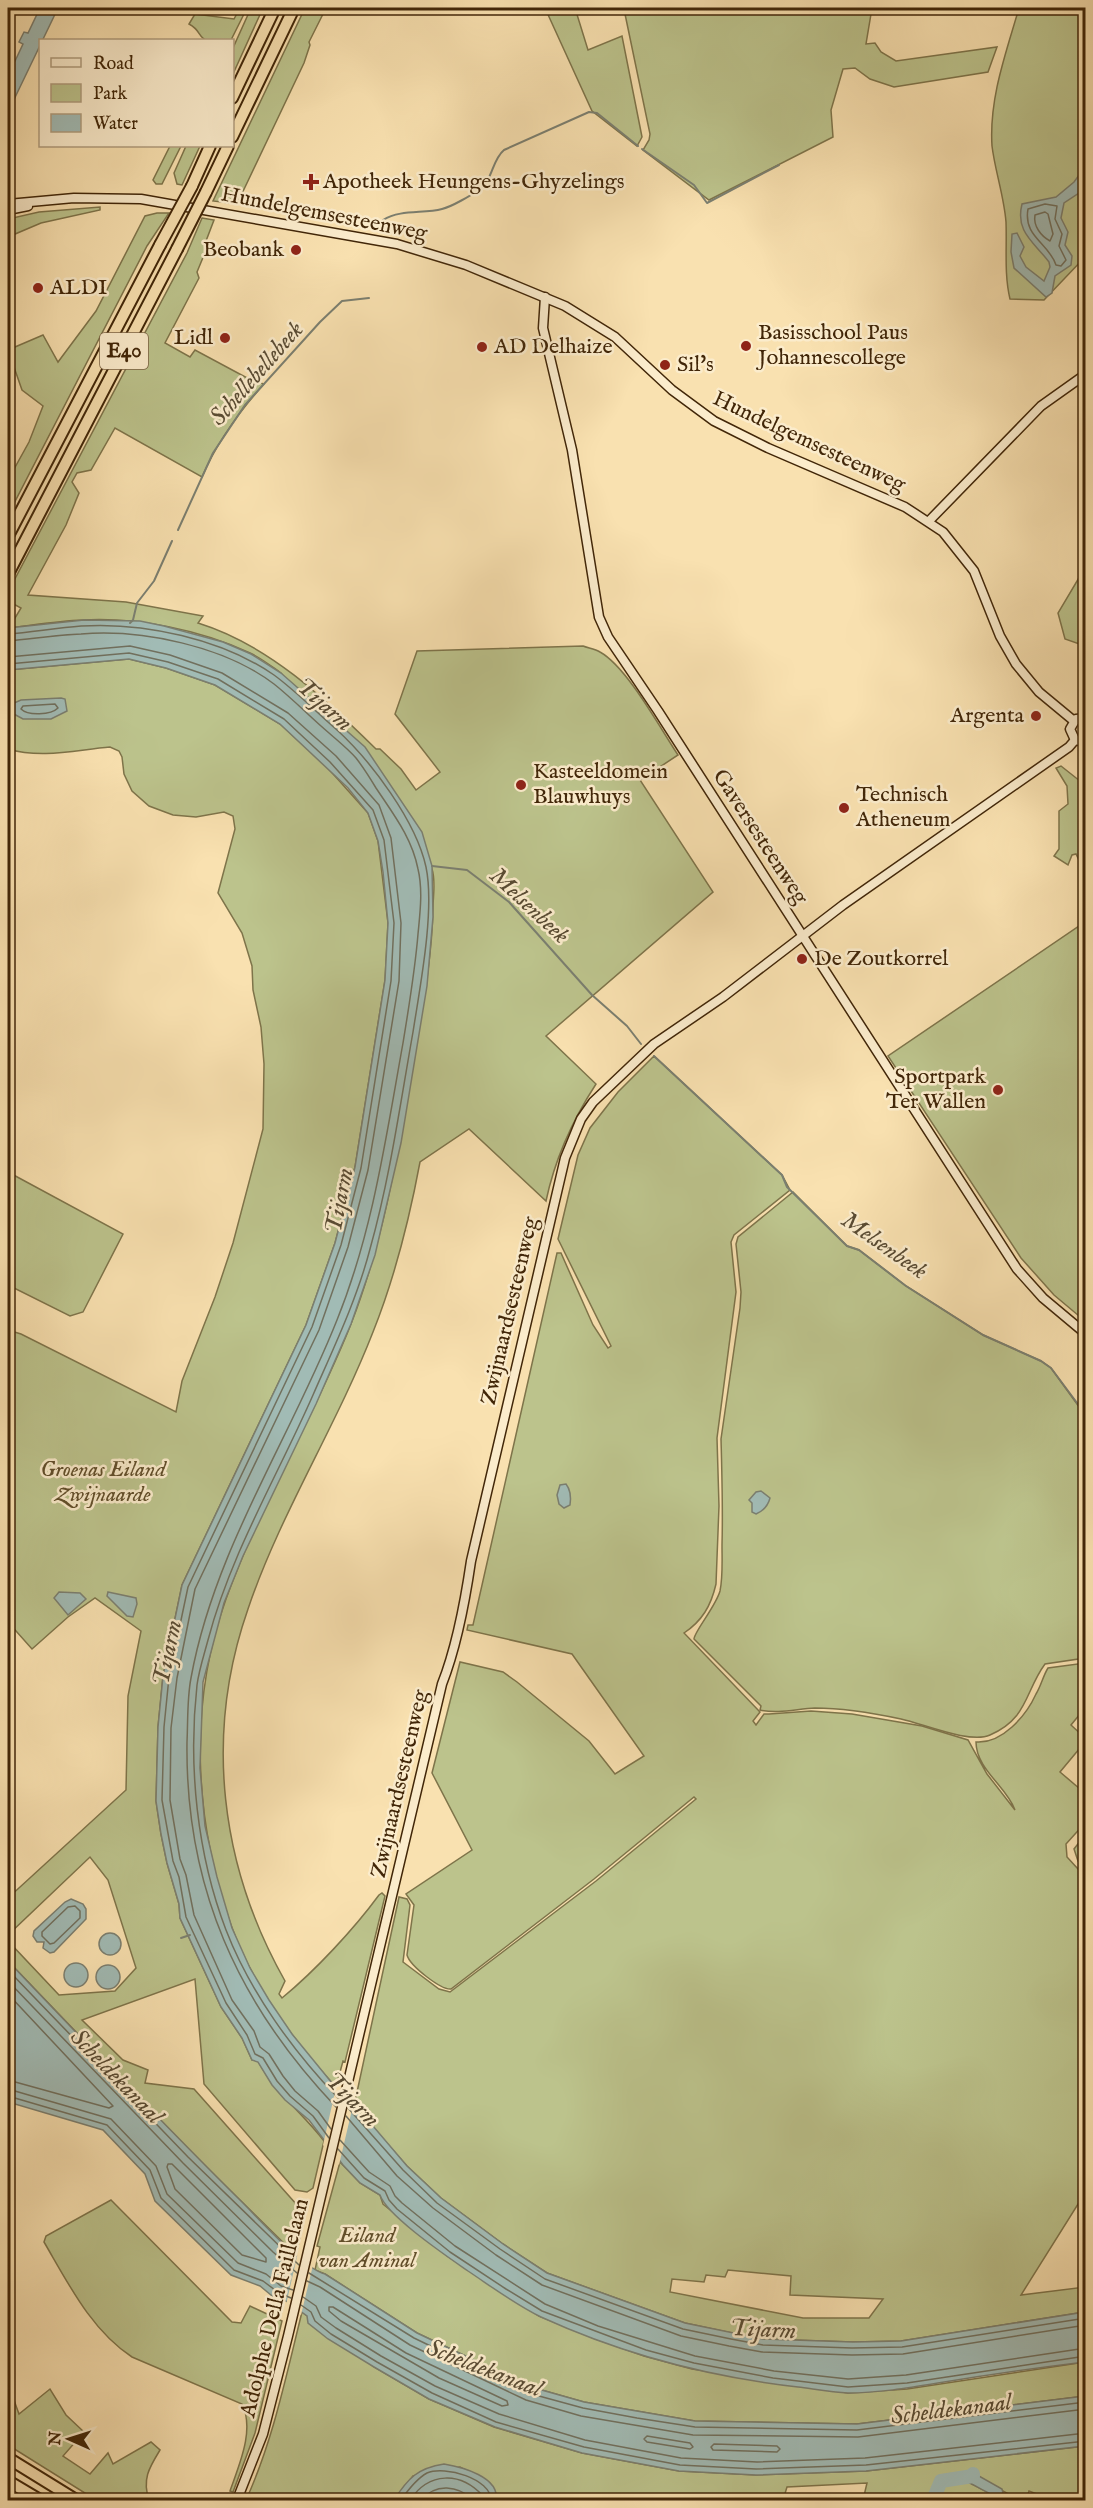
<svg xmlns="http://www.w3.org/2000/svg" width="1093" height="2508" font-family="'IM FELL English',serif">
	<rect width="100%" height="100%" fill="#f9e1b0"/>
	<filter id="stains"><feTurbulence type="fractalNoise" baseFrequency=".00333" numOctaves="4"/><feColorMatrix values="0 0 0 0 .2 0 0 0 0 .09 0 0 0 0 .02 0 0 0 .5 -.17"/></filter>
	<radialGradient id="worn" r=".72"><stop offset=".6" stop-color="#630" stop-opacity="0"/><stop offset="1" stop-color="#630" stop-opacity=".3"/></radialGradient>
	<g fill="#bcc38c" stroke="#7e744a" stroke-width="1.5" fill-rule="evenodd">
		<path d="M240 8H247L231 40C224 40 210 43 204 39 198 35 200 30 189 24L195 14 234 19Z"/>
		<path d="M251 8H263L233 74V48Z"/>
		<path d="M305 8H326L309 42 310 45 304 63 237 204 213 201Z"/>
		<path d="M545 8H575L588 50 622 36 642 137 637 146 592 111Z"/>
		<path d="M635 8H872L866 44 875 43 881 52 896 61 997 47 988 72 894 87 870 79 855 68 843 69 831 110 833 137 709 200 643 150 649 140 650 134 625 14Z"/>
		<path d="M1019 8H1085V257L1044 300 1010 299C1004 274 1007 248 1006 222 1004 196 995 171 992 146 989 98 1006 53 1019 8Z"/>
		<path d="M170 146H181L162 184H156L153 180Z"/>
		<path d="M186 146H200L182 185 177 184 174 173Z"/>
		<path d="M100 207V210L41 223 8 237V219L39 212Z"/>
		<path d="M157 213H169L147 246 8 515V480L29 442 43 406 22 390 8 350 43 335 58 362 96 311 145 216Z"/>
		<path d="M202 218 214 220 206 241 209 243 197 272 199 278 165 343 190 357 195 350 249 379 264 384C239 412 217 442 202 477L115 428 91 470 77 473 72 482 79 493 66 525 28 595 126 602 203 616 198 623C269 645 324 698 376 749H380L401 769 416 790 440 772 395 714 417 651 583 646C588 648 595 649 600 652 627 667 660 728 678 755L640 780 713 892 546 1036 596 1084C572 1121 555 1158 546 1201L469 1129 420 1162C409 1221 395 1277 373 1332 336 1427 280 1514 248 1609 204 1735 220 1866 285 1981L279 1994 282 1998C315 1971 354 1929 379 1895L382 1893 385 1896 345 2062 343 2061 336 2087C294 2042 252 1984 231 1925 194 1821 188 1704 226 1599 260 1504 314 1418 351 1324 385 1237 399 1145 415 1053 423 1005 432 957 433 908 433 896 436 881 432 869 428 855 405 832 395 820 357 771 319 722 281 673 271 666 261 658 250 653 201 630 137 617 83 620 58 621 34 625 9 628L21 608 8 601V592L187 253Z"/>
		<path d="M1083 571 1086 572 1085 646 1065 639 1058 613Z"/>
		<path d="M129 659 166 668 215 685 280 724 326 766 368 813 378 841 388 923 385 980 355 1167 335 1243 306 1325 182 1585 163 1676 158 1727 156 1801 161 1834 167 1863 179 1904 180 1918 221 2007 242 2038 252 2060 258 2061C275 2093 303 2113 324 2141L313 2188 307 2192 295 2190 204 2084 195 1979 82 2020 123 2060 148 2070 145 2083 194 2089 305 2214 296 2255 192 2153 8 1961V1941L59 1995 115 1991 136 1968 108 1880 90 1857 8 1935V1898L126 1790 128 1696 141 1631 95 1598 68 1617 32 1649 8 1622V1330L21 1334 176 1412 182 1381 215 1297 233 1243 263 1129 264 1064 261 1027 253 990 252 966 242 933 218 893 235 829 233 816 224 812 196 817 173 815 149 806 132 791 124 774 122 757 119 751 110 747C75 750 42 759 8 749V670Z"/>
		<path d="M1061 766 1085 785V873L1076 854 1072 855 1068 865 1054 856 1059 849V811L1068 804 1067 786 1056 768Z"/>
		<path d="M1085 922V1321L1054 1295 1021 1258 888 1056Z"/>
		<path d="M654 1056 782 1175 790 1190 734 1235 731 1242 736 1292 717 1438 719 1506 716 1584C711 1606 702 1621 684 1633L760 1712 753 1721 756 1725 764 1714H769L811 1711 852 1714 922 1726 968 1740 987 1774 1015 1810C1007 1787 976 1769 976 1742 1002 1744 1026 1716 1036 1694 1041 1686 1043 1676 1048 1668L1085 1663V1708L1071 1725 1085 1738V1742L1060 1772 1080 1789 1085 1783V1823L1066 1844 1067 1857 1079 1870 1083 1865 1078 1861 1074 1849 1085 1835V2193L1021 2295 1085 2287V2312L901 2341 853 2342 763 2339 732 2333 685 2323 547 2273 503 2244 441 2198 407 2166 354 2106 399 1897 407 1899 410 1905 403 1962 439 1989 450 1992 596 1881 696 1799 694 1797 594 1879 451 1989C441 1990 410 1966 407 1955L414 1905 406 1894 472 1850 432 1773 460 1662 503 1672 517 1682 589 1741 615 1774 644 1756 572 1654 467 1630 468 1625H473L557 1253H561L593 1325 608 1348 611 1346 558 1239 578 1155 590 1128 618 1092ZM728 2270 791 2276 790 2295 883 2299 869 2318H803L670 2292 672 2279 704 2282 706 2275 725 2277Z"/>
		<path d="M8 1172 123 1234 83 1312 70 1316 8 1285Z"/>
		<path d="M793 1192 847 1246 859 1250 906 1286 983 1335 1041 1361 1051 1368 1085 1415V1658L1045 1664C1025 1691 1028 1719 990 1735 970 1744 924 1724 901 1719 873 1713 844 1708 815 1708 796 1709 778 1714 760 1710L761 1706 694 1639C694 1632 716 1606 720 1591 723 1577 722 1560 722 1545 723 1510 722 1474 721 1439L740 1308 741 1292 736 1244 738 1237Z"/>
		<path d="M340 2162 360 2183 380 2195 383 2204 447 2256 539 2316 593 2338 644 2356 692 2369 848 2393 907 2389 1085 2362V2396L857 2424 695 2421 584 2402 531 2387 417 2333 325 2274 315 2270 320 2247 317 2246Z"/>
		<path d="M111 2200 232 2322 241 2323 250 2306 282 2321 255 2433 233 2492 230 2491C239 2465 255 2430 242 2404L132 2357C91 2330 68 2283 44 2242L46 2236Z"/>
		<path d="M302 2312 374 2367 429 2399 494 2427 582 2453 679 2471 756 2475 866 2471 1085 2446V2500H1052L1029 2491 1026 2500H1020L982 2480 970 2483 1003 2500H863L867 2483 787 2487 783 2500H496L488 2482 460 2467 413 2476 394 2500H246C273 2441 286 2376 302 2312Z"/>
		<path d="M8 2369 11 2378V2392L19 2414 50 2389 66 2415 84 2432 63 2456 90 2474 108 2453 113 2464 151 2442 160 2450C149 2468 142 2479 149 2500H96L8 2445Z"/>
	</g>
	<g fill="#a1bbb5" stroke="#7b7f70" stroke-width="1.5">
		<path d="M40 8H58L8 112V76L10 69 8 65 11 59 15 61 23 44 19 42 24 32 28 33Z"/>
		<path d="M1085 167V189L1064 203 1061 218 1068 232 1065 245 1072 256 1071 265 1055 276 1052 293 1046 297 1014 268 1011 252 1012 234 1017 233 1024 247 1020 256 1026 267 1044 281 1050 267 1049 262C1034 242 1015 232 1022 204L1056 197 1074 182Z"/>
		<path d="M84 620 140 621 164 626 223 642 251 654 281 673 365 747 422 832 432 866 433 917 427 986 401 1143 375 1255 351 1324 316 1404 243 1556 224 1603 203 1682 200 1768 205 1826 217 1877 232 1928 250 1968 269 2000 292 2034 332 2083 373 2126 407 2166 441 2198 503 2244 547 2273 685 2323 763 2339 853 2342 901 2341 1085 2312V2362C1036 2368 987 2375 938 2383 908 2388 878 2393 848 2393 831 2392 814 2389 798 2387 710 2377 622 2354 541 2317 516 2305 492 2287 468 2271 448 2257 387 2216 380 2195L360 2183 343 2165 309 2120 285 2100 272 2085 258 2062 252 2060 242 2038 221 2007 180 1918 179 1904 167 1863 161 1834 156 1801 158 1727 163 1676 182 1585 306 1325 335 1243 355 1167 385 980 388 923 383 872 378 841 368 813 348 788 280 724 215 685 166 668 129 659 8 670V628Z"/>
		<path d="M61 698 65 699 67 711 51 719H23L12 713 14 703 21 700Z"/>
		<path d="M566 1484C570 1489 571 1498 570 1505L564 1508 559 1504 557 1495 560 1485Z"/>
		<path d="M761 1491 770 1498C768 1506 763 1511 756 1514L752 1512V1503L749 1500 756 1492Z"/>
		<path d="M59 1592 80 1593 86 1599 68 1615 54 1598Z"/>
		<path d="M108 1592 136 1598 137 1604 133 1617 127 1616 107 1596Z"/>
		<path d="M71 1899 83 1904 86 1909V1919L54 1952 50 1953 43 1948 44 1942H37L33 1936 34 1931 65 1902Z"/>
		<circle cx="110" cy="1944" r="11"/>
		<path d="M8 1961C85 2042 163 2124 243 2203 260 2220 304 2269 325 2274L417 2333 531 2387 584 2402 695 2421 857 2424 1085 2396V2446L866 2471 756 2475 679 2471 582 2453 495 2427 429 2399 374 2367 328 2339 308 2323 307 2316 283 2299 277 2300 260 2286 231 2275 155 2201 145 2174 103 2130 8 2102Z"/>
		<circle cx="76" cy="1975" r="12"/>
		<circle cx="108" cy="1977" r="12"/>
		<path d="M444 2464C462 2467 500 2477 496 2500H427L422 2498 420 2500H394C408 2478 418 2468 444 2464Z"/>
		<path d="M973 2476H979L1002 2489 1003 2493 1020 2500C1000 2501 988 2493 970 2483Z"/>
	</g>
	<g fill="#f9e1b0">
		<path d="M337 2083 354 2101 339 2165 323 2145Z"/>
		<path d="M298 2252 313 2265 301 2315 286 2305Z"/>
	</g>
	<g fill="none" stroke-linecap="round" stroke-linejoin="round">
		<g stroke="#71705e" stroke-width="1.5">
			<path d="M1045 204 1057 206 1055 219 1062 234 1059 246 1066 260 1061 266 1056 265C1049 243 1023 237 1028 209Z"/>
			<path d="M1045 212 1048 214 1053 234 1050 241C1041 236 1033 226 1035 215Z"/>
			<path d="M8 634C32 632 56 628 81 626 144 622 222 639 274 675 296 691 316 712 337 730 371 761 416 821 426 867 435 910 420 987 413 1032 400 1105 390 1178 370 1249 357 1299 334 1347 313 1395 277 1477 231 1553 208 1640 204 1655 199 1670 197 1685 188 1766 197 1854 226 1930 250 1992 293 2051 338 2098"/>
			<path d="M8 641C32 639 56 635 81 634 142 629 224 646 274 684 293 699 310 717 329 733 338 741 348 749 356 758 363 767 370 778 376 788 394 815 412 838 418 869 423 890 420 913 418 934 415 971 409 1006 403 1043 386 1137 373 1231 337 1320 290 1439 214 1550 191 1678 187 1698 188 1721 187 1742 185 1886 237 2003 336 2107"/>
			<path d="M8 657 130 646 170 655 222 673 288 713 336 756 379 805 391 838 401 923 399 981 368 1170 348 1247 319 1330 195 1589 177 1678 171 1728 170 1800 180 1859 186 1875 194 1915 232 2000 254 2031 260 2047 269 2054 283 2076 295 2091 318 2111 331 2129"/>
			<path d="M8 664 129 653 168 662 218 679 284 719 330 762 373 810 384 840 394 923 391 981 361 1168 341 1245 312 1327 188 1587 169 1677 164 1727 162 1800 173 1861 179 1877 186 1917 226 2003 247 2035 255 2054 263 2058 277 2081 290 2096 313 2116 329 2138"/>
			<path d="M55 704 58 708C51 715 28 716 21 709L23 706Z"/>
			<path d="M75 1906 80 1911V1918L54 1943 50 1944 42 1936V1932L68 1907Z"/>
			<path d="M8 1970 188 2157 299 2265"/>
			<path d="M8 1981 183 2163 273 2252 297 2273"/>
			<path d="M8 1994 113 2106 109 2108 8 2080"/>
			<path d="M8 2089 111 2119 156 2166 167 2194 238 2263 266 2274 281 2286 293 2290"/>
			<path d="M8 2096 107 2125 150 2170 161 2198 234 2270 263 2281 279 2293 291 2298"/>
			<path d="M348 2108 403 2170 437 2203 500 2249 545 2279 683 2329 731 2339 763 2345 852 2348 902 2347 1086 2318"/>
			<path d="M346 2116 397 2176 433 2208 496 2255 542 2285 681 2336 729 2346 762 2352 852 2355 903 2354 1086 2325"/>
			<path d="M340 2140 369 2172 390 2186 395 2196 402 2203 455 2246 545 2304 598 2326 695 2356 774 2371 848 2379 906 2375 1086 2348"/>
			<path d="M338 2149 364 2178 385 2191 389 2200 397 2209 450 2252 506 2289 542 2311 646 2350 694 2363 773 2378 848 2387 907 2383 1086 2356"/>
			<path d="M168 2164H172L266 2258V2262L242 2255 175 2189 167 2167Z"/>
			<path d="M309 2273 414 2338 528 2393 583 2408 637 2418 695 2427 857 2430 1086 2402"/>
			<path d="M307 2281 320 2287 410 2345 526 2400 581 2416 693 2435 858 2437 1086 2409"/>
			<path d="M303 2297 316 2306 321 2317 336 2328 381 2356 435 2386 499 2414 585 2440 681 2458 757 2462 865 2458 1086 2433"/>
			<path d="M301 2305 311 2312 315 2321 331 2334 377 2362 432 2393 496 2422 584 2447 680 2465 756 2469 866 2465 1086 2441"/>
			<path d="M333 2307 406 2353 507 2401 508 2405 502 2406 439 2378 341 2321 329 2311V2307Z"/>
			<path d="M647 2436 690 2443 693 2447 690 2449 647 2442 644 2439Z"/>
			<path d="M714 2444 777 2446 780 2449 777 2452 713 2450 711 2447Z"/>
			<path d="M401 2500C408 2490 416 2479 427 2473 445 2465 491 2479 491 2500"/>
			<path d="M410 2500C429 2472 460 2471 483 2496V2500"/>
			<path d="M421 2500C436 2483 457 2485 474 2500"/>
		</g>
		<g stroke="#7b7f70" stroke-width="2">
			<path d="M642 149 694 185 707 203 779 165"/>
			<path d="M383 220C401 209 423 214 442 209 451 207 472 195 480 189 493 179 492 160 504 150L589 112 597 113 638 146"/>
			<path d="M178 530 213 453 245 405 320 322 342 301 369 298"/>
			<path d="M130 623 133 620 137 603 154 581 172 541"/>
			<path d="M432 866 467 870 509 902 592 995 627 1026 641 1044"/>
			<path d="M654 1056 782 1175 787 1187 847 1246 859 1250 906 1286 983 1335 1041 1361 1051 1368 1086 1415"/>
			<path d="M181 1938 190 1935"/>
		</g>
		<path stroke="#a1bbb5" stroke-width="14" d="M933 2500 941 2481 973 2476V2474"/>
		<defs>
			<g id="secondary">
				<path d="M8 204 74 198 141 199 397 244 466 265 565 306 615 337 672 390 714 421 768 448 905 507 943 532 974 571 1000 636 1016 664 1039 692 1074 721"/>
				<path d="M8 210 28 206"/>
				<path d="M545 297 543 328 572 450 599 617 608 637 658 711 1017 1269 1043 1298 1086 1334"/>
				<path d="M929 521 1041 406 1086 374"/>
				<path d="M1086 718 1076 719 1070 729 1075 740 1086 742"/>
				<path d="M237 2500 263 2434 288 2336 442 1684C457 1646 465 1602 471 1561L565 1158 581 1119 593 1102 654 1044 723 997 843 905 1069 747 1075 740"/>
			</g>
			<g id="highway">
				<path d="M232 98 275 8"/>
				<path d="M232 137 294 8"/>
				<path d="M192 186 210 146"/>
				<path d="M206 192 228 146"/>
				<path d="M8 536 160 245"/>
				<path d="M8 574 177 249"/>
				<path d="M8 2458 76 2500"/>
				<path d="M8 2481 40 2500"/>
			</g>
		</defs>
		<use href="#secondary" stroke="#412608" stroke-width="11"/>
		<use href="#highway" stroke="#412608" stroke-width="14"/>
		<use href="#secondary" stroke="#fbeccc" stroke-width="8"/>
		<use href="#highway" stroke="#f9e1b0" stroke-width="10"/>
		<defs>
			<g id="highway-bridge">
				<path d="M160 245 192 186"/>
				<path d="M177 249 206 192"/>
			</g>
		</defs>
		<use href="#highway-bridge" stroke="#412608" stroke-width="14" stroke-linecap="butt"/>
		<use href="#highway-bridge" stroke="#f9e1b0" stroke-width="10"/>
	</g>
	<g fill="#8f2418" stroke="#fbeccc" stroke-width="2">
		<path d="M308 173h6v6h6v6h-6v6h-6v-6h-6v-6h6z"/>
		<circle cx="296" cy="250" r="6"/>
		<circle cx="38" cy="288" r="6"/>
		<circle cx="225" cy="338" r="6"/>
		<circle cx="746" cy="346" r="6"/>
		<circle cx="482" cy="347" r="6"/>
		<circle cx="665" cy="365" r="6"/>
		<circle cx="1036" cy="716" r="6"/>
		<circle cx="521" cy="785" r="6"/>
		<circle cx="844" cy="808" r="6"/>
		<circle cx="802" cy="959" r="6"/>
		<circle cx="998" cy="1090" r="6"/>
	</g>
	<g text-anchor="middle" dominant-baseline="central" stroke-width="5" stroke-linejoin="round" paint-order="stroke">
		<rect fill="#fbeccc" stroke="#796143" stroke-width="1.5" x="100" y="333" width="48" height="36" rx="4.5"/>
		<g font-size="21" font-weight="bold" fill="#412608">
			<text x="124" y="351">E40</text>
		</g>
		<g font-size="22" fill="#412608" stroke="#fbeccc" text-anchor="start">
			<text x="323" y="182">Apotheek Heungens-Ghyzelings</text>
			<text x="284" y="250" text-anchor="end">Beobank</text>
			<text x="50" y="288">ALDI</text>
			<text x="758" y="333">Basisschool Paus<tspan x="758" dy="25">Johannescollege</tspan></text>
			<text x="213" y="338" text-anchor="end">Lidl</text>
			<text x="494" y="347">AD Delhaize</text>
			<text x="677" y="365">Sil's</text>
			<text x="1024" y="716" text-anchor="end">Argenta</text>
			<text x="533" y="772">Kasteeldomein<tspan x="533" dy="25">Blauwhuys</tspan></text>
			<text x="856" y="795">Technisch<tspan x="856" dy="25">Atheneum</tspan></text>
			<text x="814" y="959">De Zoutkorrel</text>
			<text x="986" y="1077" text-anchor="end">Sportpark<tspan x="986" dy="25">Ter Wallen</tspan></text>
		</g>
		<g font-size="22" fill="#412608" stroke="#fbeccc">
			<text transform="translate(324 214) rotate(11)">Hundelgemsesteenweg</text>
			<text transform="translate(809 442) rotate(25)">Hundelgemsesteenweg</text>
			<text transform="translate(760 837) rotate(57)">Gaversesteenweg</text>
			<text transform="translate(510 1311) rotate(-77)">Zwijnaardsesteenweg</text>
			<text transform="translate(400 1784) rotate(-77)">Zwijnaardsesteenweg</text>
			<text transform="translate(275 2308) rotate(-76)">Adolphe Della Faillelaan</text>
		</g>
		<g font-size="22" font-style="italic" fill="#604d29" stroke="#fbeccc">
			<text x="103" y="1470">Groenas Eiland<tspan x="103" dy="25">Zwijnaarde</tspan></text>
			<text x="367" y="2236">Eiland<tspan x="367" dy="25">van Aminal</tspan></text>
		</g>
		<g font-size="24" font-style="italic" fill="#594b33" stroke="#fbeccc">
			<text transform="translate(257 374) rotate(-49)">Schellebellebeek</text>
			<text transform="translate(324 705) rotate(42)">Tijarm</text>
			<text transform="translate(529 906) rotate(43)">Melsenbeek</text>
			<text transform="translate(340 1201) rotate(-79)">Tijarm</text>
			<text transform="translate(884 1246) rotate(35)">Melsenbeek</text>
			<text transform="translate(168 1653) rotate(-78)">Tijarm</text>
			<text transform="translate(116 2077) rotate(46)">Scheldekanaal</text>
			<text transform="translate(352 2100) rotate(46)">Tijarm</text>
			<text transform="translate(763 2330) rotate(3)">Tijarm</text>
			<text transform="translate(484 2369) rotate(21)">Scheldekanaal</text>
			<text transform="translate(951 2410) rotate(-7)">Scheldekanaal</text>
		</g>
	</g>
	<rect width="1093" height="2508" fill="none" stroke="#f9e1b0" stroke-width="30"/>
	<rect x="9" y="9" width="1075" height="2490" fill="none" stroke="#412608" stroke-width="3"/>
	<rect x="15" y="15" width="1063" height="2478" fill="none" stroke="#412608" stroke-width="1.5"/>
	<rect x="39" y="39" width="195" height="108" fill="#fbeccc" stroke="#b19d7e" stroke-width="1.5"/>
	<rect x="51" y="58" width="30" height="9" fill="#fbeccc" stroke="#b19d7e" stroke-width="1.5"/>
	<text x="93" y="69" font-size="18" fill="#412608">Road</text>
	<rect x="51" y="84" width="30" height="18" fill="#bcc38c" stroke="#b19d7e" stroke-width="1.5"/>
	<text x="93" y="99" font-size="18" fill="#412608">Park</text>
	<rect x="51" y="114" width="30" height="18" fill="#a1bbb5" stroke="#b19d7e" stroke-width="1.5"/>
	<text x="93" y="129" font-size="18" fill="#412608">Water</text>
	<g transform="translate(69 2439) rotate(273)" stroke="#fbeccc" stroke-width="4.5" paint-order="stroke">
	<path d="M0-4.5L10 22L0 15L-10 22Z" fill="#412608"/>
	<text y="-9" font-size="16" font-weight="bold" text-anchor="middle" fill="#412608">N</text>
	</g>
	<rect width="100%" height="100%" filter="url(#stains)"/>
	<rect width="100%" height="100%" fill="url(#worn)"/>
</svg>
